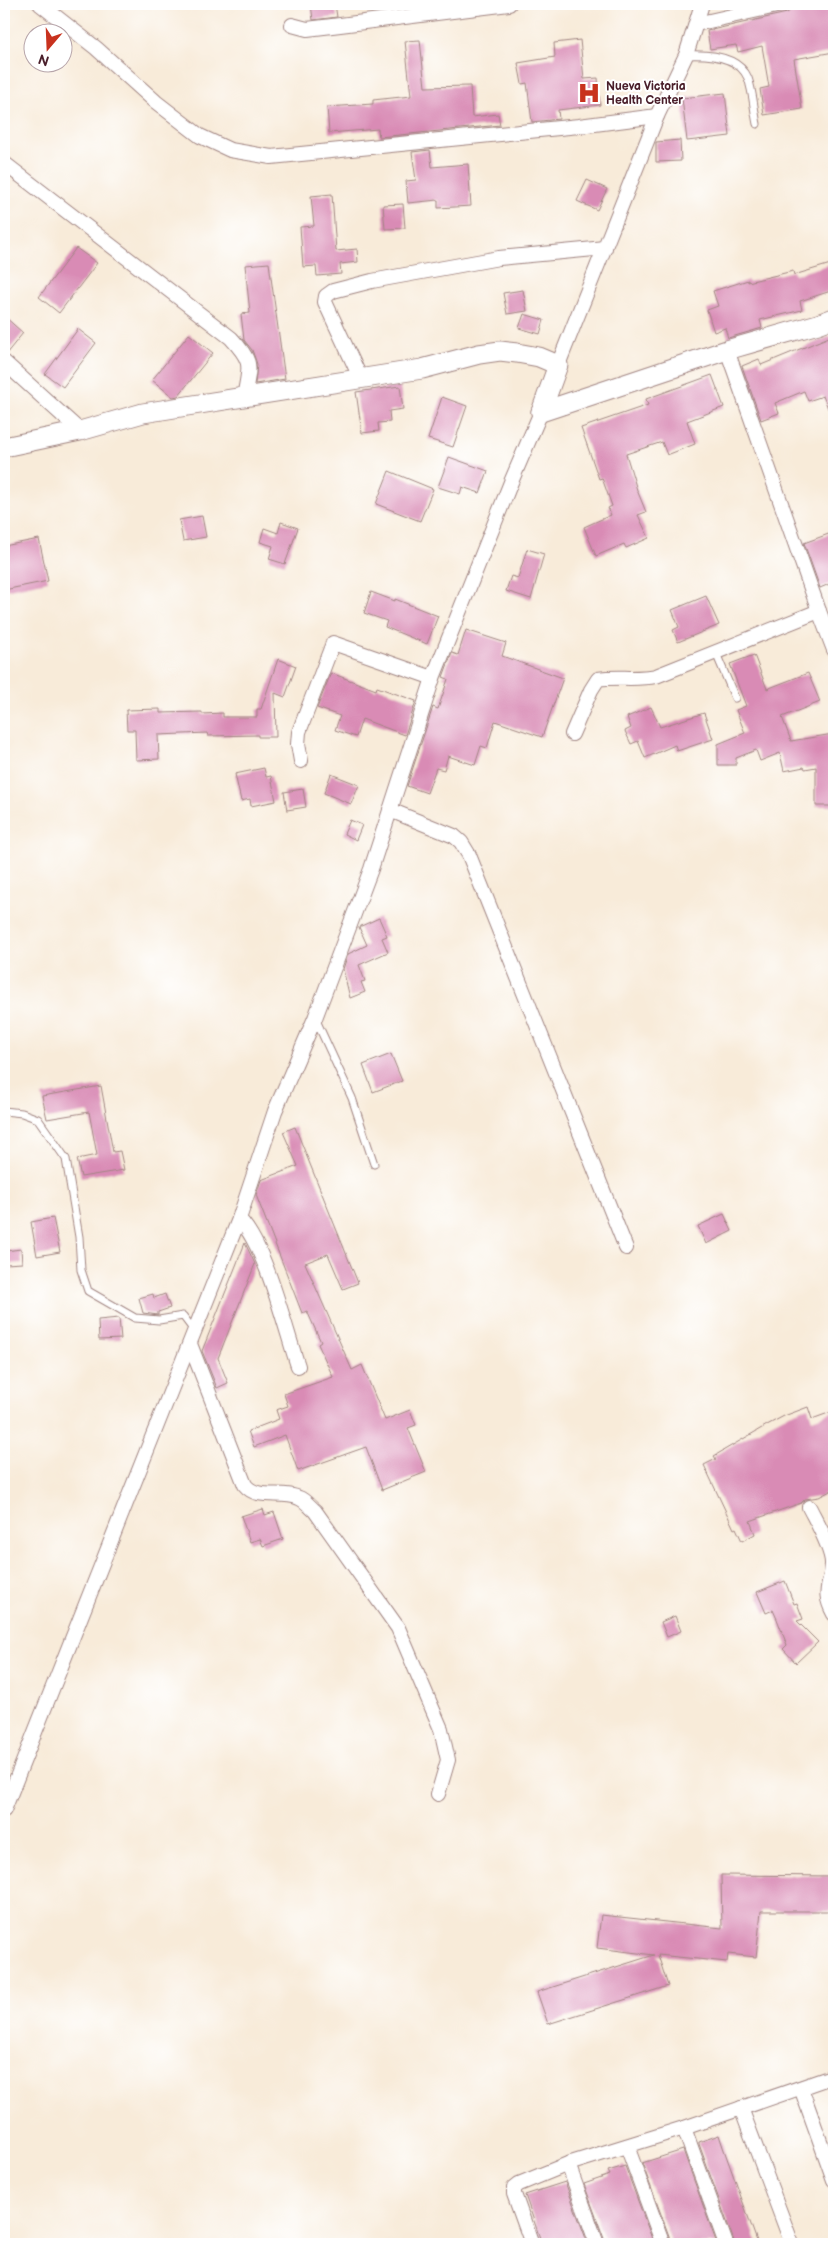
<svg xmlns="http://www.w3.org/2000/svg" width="838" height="2248" font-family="'Balsamiq Sans',sans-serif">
	<rect width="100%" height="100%" fill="#fff"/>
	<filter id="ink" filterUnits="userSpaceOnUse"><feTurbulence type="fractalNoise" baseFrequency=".02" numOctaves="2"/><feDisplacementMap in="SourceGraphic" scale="10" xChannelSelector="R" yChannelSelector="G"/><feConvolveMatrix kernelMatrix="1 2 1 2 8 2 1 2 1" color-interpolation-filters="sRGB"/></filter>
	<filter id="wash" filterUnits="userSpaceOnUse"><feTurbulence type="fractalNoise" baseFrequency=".0096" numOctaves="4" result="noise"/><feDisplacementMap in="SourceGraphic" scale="20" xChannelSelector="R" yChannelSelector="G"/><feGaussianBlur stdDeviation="1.12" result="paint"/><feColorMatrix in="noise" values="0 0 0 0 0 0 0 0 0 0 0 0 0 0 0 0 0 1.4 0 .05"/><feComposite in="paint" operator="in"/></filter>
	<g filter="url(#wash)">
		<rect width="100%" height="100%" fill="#f8ebd9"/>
		<g id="blocks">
			<g fill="#d98bb5">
				<path d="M311 4H335L337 17 313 20Z"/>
				<path d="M794 4H834V52L794 59 802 109 764 115 760 89 769 87 762 46 738 52 736 45 710 49 707 31 787 13 791 10Z"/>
				<path d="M420 40 425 87 470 86 472 117 498 114 500 125 379 137 378 129 329 133 327 107 373 104V100L411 96 405 41Z"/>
				<path d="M580 40 584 79 598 78 600 105 558 110 559 119 532 122 527 83 522 84 518 63 555 57 554 43Z"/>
				<path d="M725 93 730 136 687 141 682 98Z"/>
				<path d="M680 140 681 161 656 162V142Z"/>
				<path d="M430 150 432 167 468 164 471 206 438 208V200L408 203 406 181 416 180 412 152Z"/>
				<path d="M587 180 607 189 597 210 577 201Z"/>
				<path d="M332 194 336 251 357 249 358 262 340 264 341 274 317 276 316 266 303 267 300 227 314 226 311 196Z"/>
				<path d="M403 204 405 228 385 229 383 205Z"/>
				<path d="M76 248 97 263 59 313 39 297Z"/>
				<path d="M269 263 285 379 255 384 257 364 252 350 244 340 241 314 250 313 245 265Z"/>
				<path d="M834 263V290L800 301 802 310 760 320 762 328 728 338 725 328 714 332 707 310 718 306 713 291 748 280V282L793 271 794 275Z"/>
				<path d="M523 290 527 311 507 314 503 293Z"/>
				<path d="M524 314 544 320 540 334 519 328Z"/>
				<path d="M4 316 23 333 6 354 4 353Z"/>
				<path d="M78 329 96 343 63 387 45 374Z"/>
				<path d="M189 334 213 353 178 396 173 397 152 380Z"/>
				<path d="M834 335V423L823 396 808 401 804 391 775 403 779 413 761 420 742 366 759 359 761 365Z"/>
				<path d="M712 375 724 407 687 421 695 444 667 455 662 442 626 454 637 490 646 512 638 515 649 538 626 548 624 544 596 556 584 527 611 515 608 508 612 506 602 478 599 479 581 428 648 405 646 399Z"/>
				<path d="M400 386 403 409 389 411 390 422 378 423 379 431 362 433 356 392Z"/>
				<path d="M442 397 467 406 453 447 428 439Z"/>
				<path d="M449 457 488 471 480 493 462 487 460 494 438 487Z"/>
				<path d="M389 471 433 489 420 521 376 504Z"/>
				<path d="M202 516 206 537 183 541 179 520Z"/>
				<path d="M281 522 298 528 285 564 269 559 273 546 260 542 264 528 278 533Z"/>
				<path d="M834 532V582L820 588 804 543Z"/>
				<path d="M39 539 48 581 4 590V546Z"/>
				<path d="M527 549 544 554 531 599 506 591 511 576 518 578Z"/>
				<path d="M371 592 395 601V599L438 616 427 644 385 627 387 621 364 613Z"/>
				<path d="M706 596 719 625 678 642 673 630 679 627 672 610Z"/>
				<path d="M466 630 506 643 502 656 563 678 542 737 495 721 487 748 481 746 475 765 448 756 444 770 436 768 427 793 407 786 433 707 438 709 448 679 443 677 452 653 458 655Z"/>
				<path d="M754 655 767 689 808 673 820 702 782 717 791 741 833 734 834 806H816V767L805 769 804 767 784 771 780 753 760 761 756 750 736 758V765H718V744L745 733 736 710 746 706 730 664Z"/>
				<path d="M278 659 296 666 285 697 275 693 276 737H258V735L208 736 207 733 158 735 159 759 136 760 135 730H127L126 710 160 709V713L202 712V714L223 713V717H257V709H261Z"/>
				<path d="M331 673 376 690 377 687 416 701 405 735 362 719 356 737 335 730 340 716 317 708Z"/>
				<path d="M651 707 660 727 704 713 713 739 677 751 675 745 645 758 638 741 631 744 625 731 631 728 627 717Z"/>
				<path d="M264 768 266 777 271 776 276 801 251 806 250 799 241 801 235 774Z"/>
				<path d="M331 774 359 785 351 804 324 793Z"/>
				<path d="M303 789 306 807 287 810 284 792Z"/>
				<path d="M350 820 362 825 356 840 344 834Z"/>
				<path d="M379 918 387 936 382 938 388 952 359 965 365 981 361 982 365 992 350 998 343 969 348 954 367 945 359 927Z"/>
				<path d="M391 1054 402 1081 373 1092 363 1065Z"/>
				<path d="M101 1086 113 1152 120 1151 124 1170 81 1177 77 1159 97 1155 89 1112 47 1119 42 1096Z"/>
				<path d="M295 1127 358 1283 343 1289 328 1254 305 1263 352 1370 362 1365 385 1420 410 1410 416 1425 408 1428 426 1472 382 1490 366 1447 298 1471 285 1435 254 1447 248 1431 279 1419 276 1410 288 1406 284 1394 333 1377 318 1344 321 1342 307 1311 302 1313 256 1195 261 1180 298 1166 283 1132Z"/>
				<path d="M724 1214 732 1231 706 1244 698 1226Z"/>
				<path d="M53 1218 60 1252 37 1256 31 1222Z"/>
				<path d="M245 1243 255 1264 218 1358 228 1383 217 1388 202 1351Z"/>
				<path d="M21 1249 22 1263 6 1264 5 1251Z"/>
				<path d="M153 1294 154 1298 165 1294 170 1308 158 1312V1315L143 1313 139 1298Z"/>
				<path d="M119 1318 121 1339 99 1340 98 1320Z"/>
				<path d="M808 1407 812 1419 834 1411V1489L819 1497 805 1499 801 1503 750 1521 755 1534 742 1541 736 1528 734 1529 704 1465 716 1459 714 1456 767 1425 784 1416Z"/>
				<path d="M263 1509 265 1515 274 1512 283 1539 263 1546 260 1539 250 1542 241 1516Z"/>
				<path d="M785 1581 794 1604 797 1603 803 1619 797 1621 818 1642 796 1663 783 1649 787 1645 777 1619 773 1610 766 1613 757 1592Z"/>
				<path d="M675 1616 681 1631 667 1637 661 1622Z"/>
				<path d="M721 1875 834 1876V1911H761L756 1957 728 1954 727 1962 658 1955 668 1986 548 2024 537 1992 654 1955 597 1948 601 1915 722 1928Z"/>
				<path d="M719 2135 723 2147 758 2244H735L699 2144V2142Z"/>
				<path d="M683 2150 717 2244H672L642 2163Z"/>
				<path d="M625 2166 654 2244H606L584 2184 610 2175 608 2171Z"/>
				<path d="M565 2182 588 2244H542L525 2195Z"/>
			</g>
		</g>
	</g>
	<g filter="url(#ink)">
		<use href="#blocks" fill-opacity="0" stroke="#a18582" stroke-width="1"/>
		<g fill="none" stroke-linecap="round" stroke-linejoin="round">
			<defs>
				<g id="lane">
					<path d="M686 55C706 54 738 55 748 78 753 92 754 110 757 124"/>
					<path d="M716 653 735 698"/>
					<path d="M315 1018 352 1098 374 1164"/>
					<path d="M4 1111 22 1113 38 1119 66 1159 79 1237 81 1270 88 1291 135 1318 159 1320 183 1316 195 1332"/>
				</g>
				<g id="street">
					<path d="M40 4 96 48 156 102 200 136 230 150 271 157 579 126 657 116"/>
					<path d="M696 24 785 4"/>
					<path d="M292 25 307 29 332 26 509 4"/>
					<path d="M4 163 231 338C255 364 249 366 244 398"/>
					<path d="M727 350 819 611 834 650"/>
					<path d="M4 362 80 431"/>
					<path d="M558 365 657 116 686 55 702 4"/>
					<path d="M360 377 325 302 326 296 333 291 372 281 499 258 605 248"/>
					<path d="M572 734 591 690 598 679C617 676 636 680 656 676L819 611"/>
					<path d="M301 761 298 744 299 732 333 643 433 678"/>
					<path d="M390 810 454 836 461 842 469 855 626 1248"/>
					<path d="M239 1219C266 1246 285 1328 298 1366"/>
					<path d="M190 1344 245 1485C258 1501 282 1490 299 1498 305 1500 310 1507 315 1511L398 1628 441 1729 448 1760 438 1794"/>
					<path d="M809 1507C816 1521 833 1550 832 1565 831 1587 821 1590 834 1614"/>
					<path d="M4 1810 239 1219 275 1111 315 1018 371 869 433 678 511 482 541 412"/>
					<path d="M801 2088 834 2180"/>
					<path d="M741 2108 792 2244"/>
					<path d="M684 2128 726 2244"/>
					<path d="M627 2146 663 2244"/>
					<path d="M568 2164 597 2244"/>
					<path d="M532 2244 514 2194V2188L519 2184 568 2164 684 2128 834 2076"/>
				</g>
				<g id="secondary">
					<path d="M541 412 727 350 818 324 834 318"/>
					<path d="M4 447 80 431 143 413 422 369 479 354 500 351 517 353 539 357 558 365 541 412"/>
				</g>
			</defs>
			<use href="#lane" stroke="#a18582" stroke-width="9"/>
			<use href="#street" stroke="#a18582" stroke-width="16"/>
			<use href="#secondary" stroke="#a18582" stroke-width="21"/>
			<use href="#lane" stroke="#fff" stroke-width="7"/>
			<use href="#street" stroke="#fff" stroke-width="14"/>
			<use href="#secondary" stroke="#fff" stroke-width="19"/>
		</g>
	</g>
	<defs>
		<symbol id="hospital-bare" viewBox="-9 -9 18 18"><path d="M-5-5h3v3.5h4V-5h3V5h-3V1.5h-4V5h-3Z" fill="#c8321e" stroke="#fff" stroke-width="2.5" paint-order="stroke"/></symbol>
	</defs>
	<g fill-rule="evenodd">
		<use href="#hospital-bare" x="573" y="77" width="32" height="32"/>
	</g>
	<g text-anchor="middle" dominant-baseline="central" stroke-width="4" stroke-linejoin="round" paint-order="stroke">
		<g font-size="12" font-weight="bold" fill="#4a1f2b" stroke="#fff" text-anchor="start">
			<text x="606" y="86">Nueva Victoria<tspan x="606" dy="14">Health Center</tspan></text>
		</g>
	</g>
	<rect width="838" height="2248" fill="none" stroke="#fff" stroke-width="20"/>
	<g transform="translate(48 48) rotate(199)"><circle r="24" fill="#ffffff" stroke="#b7a5aa"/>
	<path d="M0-4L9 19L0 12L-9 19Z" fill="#c8321e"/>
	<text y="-8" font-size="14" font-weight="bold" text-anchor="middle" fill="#4a1f2b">N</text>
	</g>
</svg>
